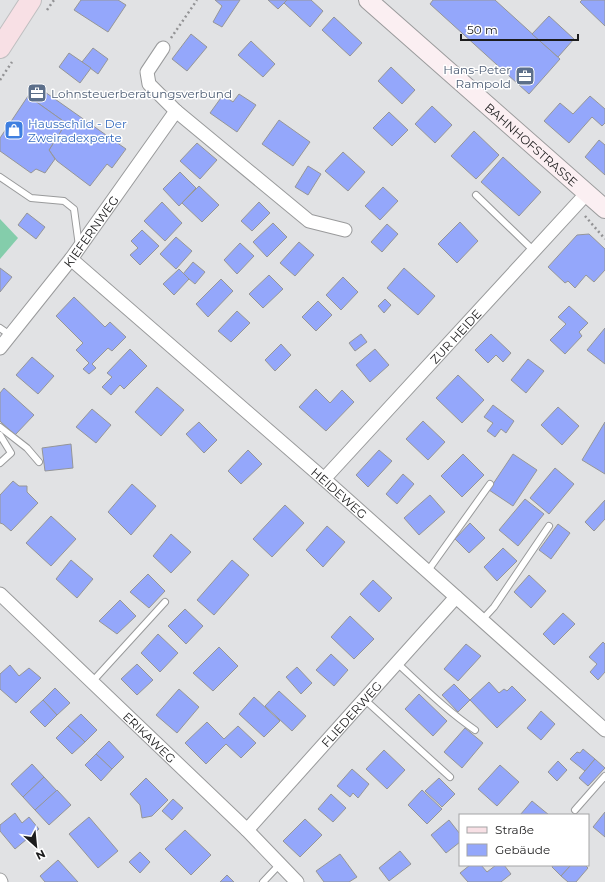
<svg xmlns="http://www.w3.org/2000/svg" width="605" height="882" font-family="Montserrat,sans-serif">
	<rect width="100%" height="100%" fill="#e1e2e4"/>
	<path fill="#84cdab" d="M0 219 18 238 0 259Z"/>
	<g fill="#94a7fb" stroke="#959697">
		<path d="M81 0H118L126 5 108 32 74 10Z"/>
		<path d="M215 0H240L222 27 213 22 222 6Z"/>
		<path d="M268 0H287L278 9Z"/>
		<path d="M287 0H311L323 11 310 27 284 3Z"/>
		<path d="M433 0H495L560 59 529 94 430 4Z"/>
		<path d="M582 0H605V26L580 2Z"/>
		<path d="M549 16 574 39 558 57 532 34Z"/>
		<path d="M334 17 362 43 350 56 322 30Z"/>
		<path d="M191 34 207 47 187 71 172 59Z"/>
		<path d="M251 41 275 64 263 77 238 55Z"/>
		<path d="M93 48 108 59 98 74 82 62Z"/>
		<path d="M69 53 91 68 80 83 59 67Z"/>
		<path d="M391 67 415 90 402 104 378 81Z"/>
		<path d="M35 85 126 149 112 168 107 164 90 186 57 161 49 150 66 123 28 96Z"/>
		<path d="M239 94 256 105 237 132 210 113 223 95 233 102Z"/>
		<path d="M28 96 66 123 49 150 55 159 45 173 36 169 31 173 0 151V138Z"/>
		<path d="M590 96 605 109V123L602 126 592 117 569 143 544 121 560 103 573 114Z"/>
		<path d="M432 106 452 125 435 143 415 124Z"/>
		<path d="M389 112 408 130 392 146 373 128Z"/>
		<path d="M279 120 310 142 293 166 262 144Z"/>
		<path d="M474 131 499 155 476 179 451 156Z"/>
		<path d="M599 140 605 145V175L585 157Z"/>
		<path d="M197 143 217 160 200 179 180 161Z"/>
		<path d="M343 152 365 172 348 191 325 171Z"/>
		<path d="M503 157 541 192 519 216 481 182Z"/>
		<path d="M308 166 321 174 308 195 295 187Z"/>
		<path d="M180 172 196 188 179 206 163 189Z"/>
		<path d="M199 186 219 205 202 222 182 203Z"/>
		<path d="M383 187 398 201 380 220 365 206Z"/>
		<path d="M162 202 182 223 165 241 144 221Z"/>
		<path d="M259 202 270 213 252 231 241 221Z"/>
		<path d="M27 213 45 227 36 239 18 225Z"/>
		<path d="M460 222 478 241 457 263 438 244Z"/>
		<path d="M273 223 287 237 267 257 253 242Z"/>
		<path d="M387 224 398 234 382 252 371 242Z"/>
		<path d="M142 230 159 246 140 265 130 255 138 248 131 241Z"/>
		<path d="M589 234 605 249V270L594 282 586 275 575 288 568 281 565 283 548 267 577 235Z"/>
		<path d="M176 237 192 251 176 269 160 254Z"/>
		<path d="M299 242 314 255 295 276 280 263Z"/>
		<path d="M240 243 254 256 237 274 224 260Z"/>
		<path d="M193 262 205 272 195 284 183 274Z"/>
		<path d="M0 268 12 277 0 292Z"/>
		<path d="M404 268 435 296 418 315 387 288Z"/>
		<path d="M179 269 189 279 174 295 163 284Z"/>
		<path d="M269 275 283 289 263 308 249 294Z"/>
		<path d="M343 277 358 292 341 310 326 295Z"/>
		<path d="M221 279 233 291 208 317 196 304Z"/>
		<path d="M74 297 105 327 110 322 126 337 112 351 108 348 92 364 96 368 89 374 83 369 89 363 76 350 83 343 56 316Z"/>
		<path d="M385 299 391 305 384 313 378 306Z"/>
		<path d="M318 301 332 315 316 331 302 317Z"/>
		<path d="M569 306 588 323 579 332 582 336 565 354 550 340 566 324 558 317Z"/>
		<path d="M237 311 250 323 231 342 218 331Z"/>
		<path d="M605 328V364L587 350Z"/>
		<path d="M361 334 367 342 355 351 349 343Z"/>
		<path d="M491 334 511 353 503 362 496 355 488 363 475 350Z"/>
		<path d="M281 344 291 355 275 371 265 360Z"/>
		<path d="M130 349 147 366 124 389 120 385 111 395 102 387 112 377 107 373Z"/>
		<path d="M375 349 389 365 370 382 356 365Z"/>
		<path d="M32 357 54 376 38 394 16 375Z"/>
		<path d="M528 359 544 371 526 393 511 380Z"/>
		<path d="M458 375 484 400 462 423 436 398Z"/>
		<path d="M157 387 184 410 161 436 135 412Z"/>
		<path d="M4 388 34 415 15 435 0 421V393Z"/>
		<path d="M316 389 330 403 342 390 354 402 326 431 299 407Z"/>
		<path d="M493 405 514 421 506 433 501 429 495 437 487 431 493 423 484 417Z"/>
		<path d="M558 407 579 426 562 445 541 425Z"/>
		<path d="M92 409 111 425 96 443 76 427Z"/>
		<path d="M423 421 445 442 428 460 406 439Z"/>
		<path d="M199 422 217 440 204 453 186 434Z"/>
		<path d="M605 422V474L582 460Z"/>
		<path d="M71 444 73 468 45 471 42 448Z"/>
		<path d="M248 450 262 464 241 484 228 471Z"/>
		<path d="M379 450 392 461 368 487 356 475Z"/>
		<path d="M463 454 484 475 462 497 441 476Z"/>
		<path d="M513 454 537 470 513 506 489 490Z"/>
		<path d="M555 468 574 484 549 514 530 498Z"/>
		<path d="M403 474 414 484 397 504 386 494Z"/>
		<path d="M13 481 19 486H27V492L38 503 11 531 3 524 0 523V495Z"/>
		<path d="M132 484 156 506 131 535 108 512Z"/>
		<path d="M430 495 445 512 419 535 404 518Z"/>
		<path d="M525 499 544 514 518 546 499 530Z"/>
		<path d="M605 500V519L594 531 585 522Z"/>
		<path d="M285 505 304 523 272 557 253 539Z"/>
		<path d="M51 516 76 539 51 566 26 543Z"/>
		<path d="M470 523 485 538 469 553 455 539Z"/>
		<path d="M558 524 570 533 551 559 539 550Z"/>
		<path d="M327 526 345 542 323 567 306 550Z"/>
		<path d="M171 534 191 552 171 573 153 556Z"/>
		<path d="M503 548 517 561 497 581 484 567Z"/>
		<path d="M71 560 93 579 77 598 56 579Z"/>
		<path d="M232 560 249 575 214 615 197 600Z"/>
		<path d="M148 574 165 591 149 608 130 592Z"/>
		<path d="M529 575 546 591 531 608 514 592Z"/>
		<path d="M373 580 392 598 379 612 360 594Z"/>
		<path d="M120 600 136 616 117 634 99 621Z"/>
		<path d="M185 609 203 626 186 644 168 626Z"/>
		<path d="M563 613 575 624 554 645 543 634Z"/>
		<path d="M350 616 374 639 354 659 331 637Z"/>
		<path d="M158 634 178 653 160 672 141 653Z"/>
		<path d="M603 642 605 644V672L598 680 590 672 597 664 589 657Z"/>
		<path d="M466 644 481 656 458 681 444 669Z"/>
		<path d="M219 647 238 666 213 691 193 673Z"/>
		<path d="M331 654 348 670 334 686 316 670Z"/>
		<path d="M137 664 153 680 137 695 121 679Z"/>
		<path d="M10 665 19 676 29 668 41 678 16 703 0 689V674Z"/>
		<path d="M297 667 312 683 301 694 286 677Z"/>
		<path d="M489 682 499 693 504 689 507 691 512 686 526 700 497 728 470 700Z"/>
		<path d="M454 684 470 700 458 712 442 695Z"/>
		<path d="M55 688 70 703 57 715 43 700Z"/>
		<path d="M179 689 199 707 177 733 156 715Z"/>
		<path d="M279 691 306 716 292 731 265 706Z"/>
		<path d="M419 694 447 721 433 736 405 709Z"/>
		<path d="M254 697 280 721 264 737 239 714Z"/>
		<path d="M43 700 57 715 45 727 30 712Z"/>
		<path d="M541 711 555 724 541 740 527 728Z"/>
		<path d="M81 714 97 730 85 742 68 726Z"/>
		<path d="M207 722 224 739 238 726 256 743 241 758 226 744 206 764 185 743Z"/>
		<path d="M68 726 85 742 72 754 56 738Z"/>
		<path d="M465 728 483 743 462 768 444 752Z"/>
		<path d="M109 741 124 757 112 769 96 754Z"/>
		<path d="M583 749 595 759 585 771 570 759 577 752 580 753Z"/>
		<path d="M384 750 405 770 387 789 366 769Z"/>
		<path d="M96 754 112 769 101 781 85 765Z"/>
		<path d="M595 759 605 768 588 786 579 778Z"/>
		<path d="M558 761 567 770 557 781 548 772Z"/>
		<path d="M32 764 44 777 23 797 11 784Z"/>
		<path d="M500 765 519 782 497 806 478 789Z"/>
		<path d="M352 769 369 784 358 798 353 793 350 797 337 786Z"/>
		<path d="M44 777 57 791 35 810 23 797Z"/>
		<path d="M146 778 168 800 152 816 142 818 140 805 130 794Z"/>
		<path d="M439 778 455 794 442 807 425 791Z"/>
		<path d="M57 790 71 805 49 825 35 810Z"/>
		<path d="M422 790 442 809 427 824 408 805Z"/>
		<path d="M331 794 346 808 333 822 318 809Z"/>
		<path d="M173 799 183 808 172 820 162 811Z"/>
		<path d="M532 801 549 815H520Z"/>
		<path d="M605 812V837L593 827Z"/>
		<path d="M15 813 22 823 29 817 39 829 15 849 0 831V825Z"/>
		<path d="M89 817 118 851 98 868 69 834Z"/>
		<path d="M305 819 322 835 300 857 283 841Z"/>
		<path d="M449 820 460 834V842L446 853 431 835Z"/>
		<path d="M185 830 211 855 191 875 165 849Z"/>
		<path d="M400 851 411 864 389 881 379 868Z"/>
		<path d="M140 852 150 862 140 873 129 862Z"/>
		<path d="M340 854 357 877 349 882H324L316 871Z"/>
		<path d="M58 860 78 882H45L40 876Z"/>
		<path d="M470 865H481L487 872 496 865H504L511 874 501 882H468L460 873Z"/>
		<path d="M553 865H571L561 876 552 867Z"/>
		<path d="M571 865H585L588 868 576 882H568L561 876Z"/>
		<path d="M227 875 234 882H220Z"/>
	</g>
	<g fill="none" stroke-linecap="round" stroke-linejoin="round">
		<defs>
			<g id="lane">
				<path d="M0 177 31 198 64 201 74 209 79 246"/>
				<path d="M476 195 534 251"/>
				<path d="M0 328 10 335"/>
				<path d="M0 427 27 448 39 462"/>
				<path d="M0 435 11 453 0 463"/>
				<path d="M427 572 490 484"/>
				<path d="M482 620 494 607 549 526"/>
				<path d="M397 663C422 686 447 711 475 730"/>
				<path d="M92 682 165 602"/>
				<path d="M364 699 450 777"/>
				<path d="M575 810 605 776"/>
				<path d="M263 882 280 864"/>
			</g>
			<g id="street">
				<path d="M163 48 147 72 149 84 176 111"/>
				<path id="s1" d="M71 259 324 479 605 730"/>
				<path id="s2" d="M0 348 71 259 176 111 309 221 345 230"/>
				<path id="s3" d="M324 479 587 193"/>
				<path id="s4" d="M0 594 247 830 297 882"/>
				<path id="s5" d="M247 830 456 597"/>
				<path d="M0 880 1 882"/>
			</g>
			<g id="secondary">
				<path id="s6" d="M368 0 605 209"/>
			</g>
			<path id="primary" d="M0 48 31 0"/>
		</defs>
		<use href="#lane" stroke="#999a9b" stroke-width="8"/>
		<use href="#street" stroke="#999a9b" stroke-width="15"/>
		<use href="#secondary" stroke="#999a9b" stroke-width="20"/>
		<use href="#primary" stroke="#bfbfc0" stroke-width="22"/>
		<g stroke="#929294" stroke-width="2.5" stroke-dasharray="2 3" stroke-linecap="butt">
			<path d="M47 10 54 0"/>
			<path d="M171 38 197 0"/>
			<path d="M0 80 12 62"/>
			<path d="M585 216 605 239"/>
		</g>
		<use href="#lane" stroke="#fff" stroke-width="6"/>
		<use href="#street" stroke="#fff" stroke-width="13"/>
		<use href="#secondary" stroke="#fbeff2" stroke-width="18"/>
		<use href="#primary" stroke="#f8e0e5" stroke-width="20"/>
	</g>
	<defs>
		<symbol id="office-square" viewBox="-11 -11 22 22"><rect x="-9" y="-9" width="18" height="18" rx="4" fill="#5c6f8a" stroke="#fff"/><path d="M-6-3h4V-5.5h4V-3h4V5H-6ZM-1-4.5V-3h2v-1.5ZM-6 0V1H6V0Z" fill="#fff"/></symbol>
		<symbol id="shop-square" viewBox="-11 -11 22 22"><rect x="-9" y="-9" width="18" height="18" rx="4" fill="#3f7fe0" stroke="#fff"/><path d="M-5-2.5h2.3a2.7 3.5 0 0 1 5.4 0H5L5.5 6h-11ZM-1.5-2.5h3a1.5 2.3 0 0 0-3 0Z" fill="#fff"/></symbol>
	</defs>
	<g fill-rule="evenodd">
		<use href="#office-square" x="514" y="65" width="22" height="22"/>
		<use href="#office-square" x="26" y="82" width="22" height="22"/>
		<use href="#shop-square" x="3" y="119" width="22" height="22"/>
	</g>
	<g text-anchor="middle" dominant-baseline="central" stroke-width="3" stroke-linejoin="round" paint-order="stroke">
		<g font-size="12" fill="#4e5e75" stroke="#fff" text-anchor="end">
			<text x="511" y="69">Hans-Peter<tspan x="511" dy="14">Rampold</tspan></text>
			<text x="51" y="93" text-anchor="start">Lohnsteuerberatungsverbund</text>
		</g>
		<g font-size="12" fill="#366cbe" stroke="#fff" text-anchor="start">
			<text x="28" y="123">Hausschild - Der<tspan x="28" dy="14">Zweiradexperte</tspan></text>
		</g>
		<g font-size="12" fill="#1c1c1d" stroke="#fff">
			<text stroke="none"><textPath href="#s6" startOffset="218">BAHNHOFSTRASSE</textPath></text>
			<text stroke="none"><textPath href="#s2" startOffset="148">KIEFERNWEG</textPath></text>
			<text stroke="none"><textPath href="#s3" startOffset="194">ZUR HEIDE</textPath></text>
			<text stroke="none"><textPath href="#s1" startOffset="356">HEIDEWEG</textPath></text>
			<text stroke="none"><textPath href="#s5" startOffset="156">FLIEDERWEG</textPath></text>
			<text stroke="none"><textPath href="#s4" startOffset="207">ERIKAWEG</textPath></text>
		</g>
	</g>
	<rect x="459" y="814" width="130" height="52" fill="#ffffff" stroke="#a4a4a5"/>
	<rect x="467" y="827" width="20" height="6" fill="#f8e0e5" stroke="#a4a4a5"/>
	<text x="495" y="834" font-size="12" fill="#1c1c1d">Straße</text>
	<rect x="467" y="844" width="20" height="12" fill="#94a7fb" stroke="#a4a4a5"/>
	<text x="495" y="854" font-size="12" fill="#1c1c1d">Gebäude</text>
	<g transform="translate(36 846) rotate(153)" stroke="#ffffff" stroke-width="3" paint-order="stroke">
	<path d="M0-3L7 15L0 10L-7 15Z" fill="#1c1c1d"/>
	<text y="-6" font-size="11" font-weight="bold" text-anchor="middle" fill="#1c1c1d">N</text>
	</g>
	<path d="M461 34v6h117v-6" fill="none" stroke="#1c1c1d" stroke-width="2"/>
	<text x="467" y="34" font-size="12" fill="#1c1c1d" stroke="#ffffff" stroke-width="3" paint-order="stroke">50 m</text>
</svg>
